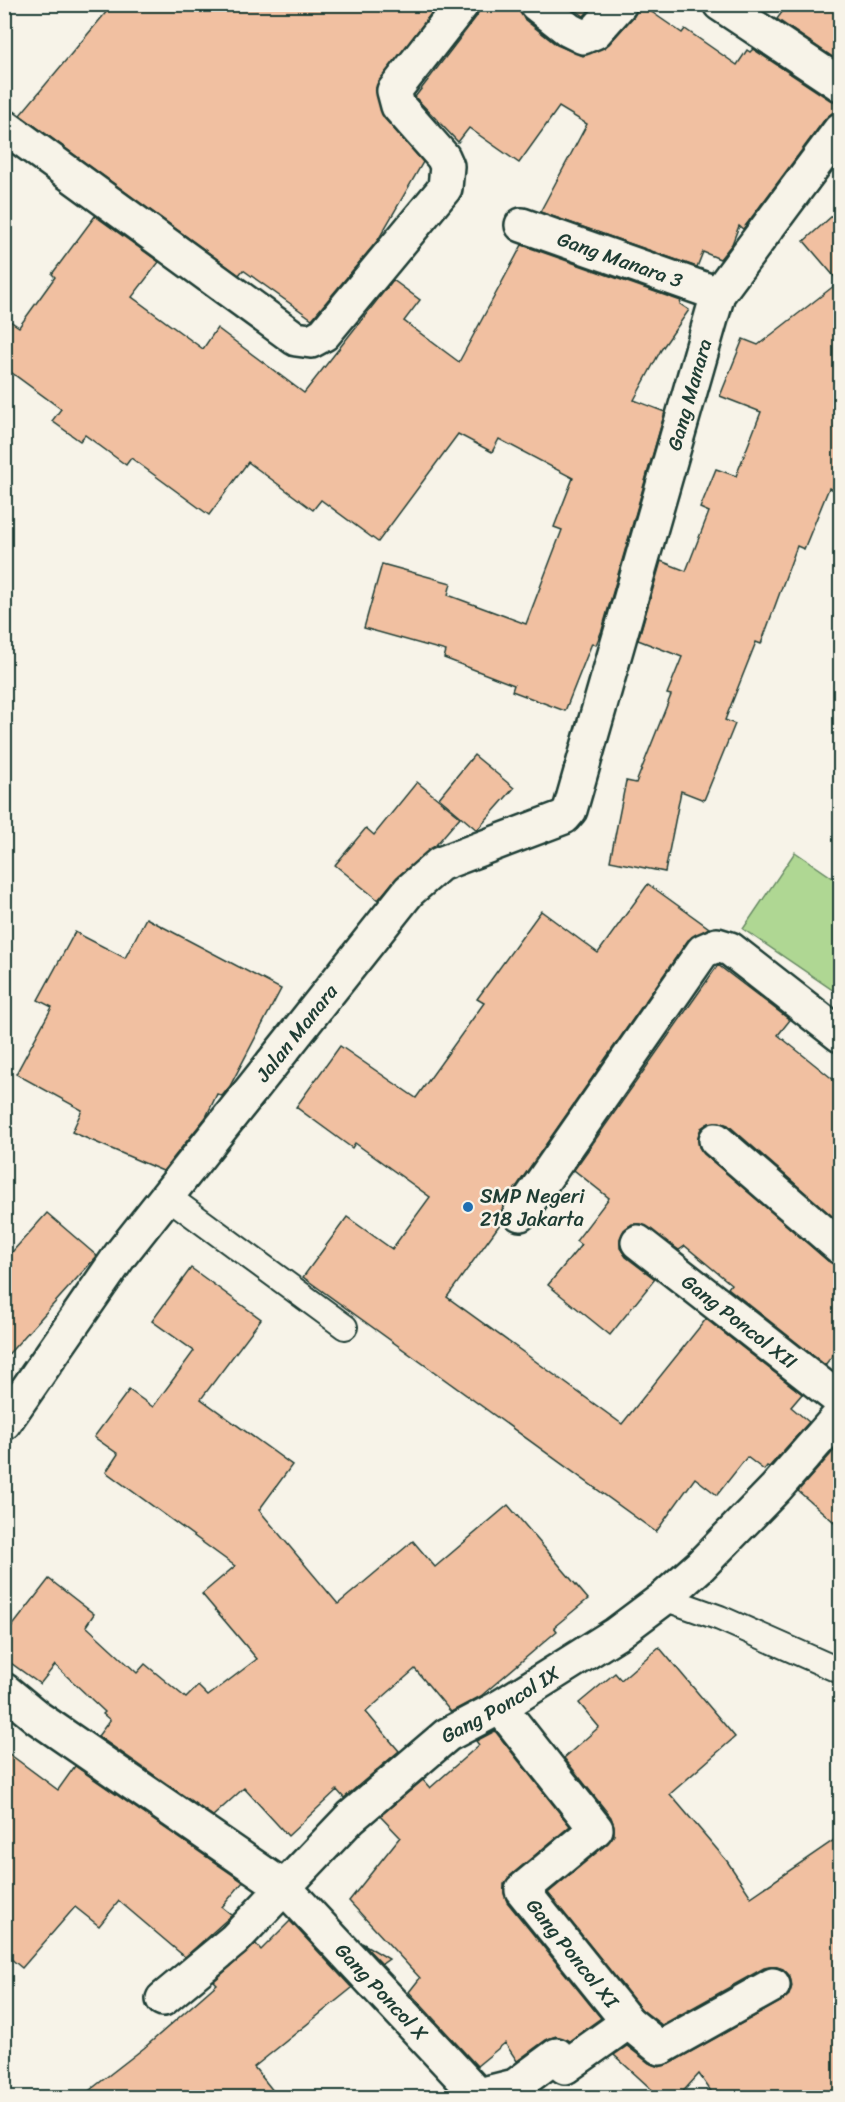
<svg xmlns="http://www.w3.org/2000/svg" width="845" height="2102" font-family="Sriracha,sans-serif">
	<rect width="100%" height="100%" fill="#f7f3e8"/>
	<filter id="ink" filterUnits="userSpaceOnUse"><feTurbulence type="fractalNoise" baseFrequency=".0167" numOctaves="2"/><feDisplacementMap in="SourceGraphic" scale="12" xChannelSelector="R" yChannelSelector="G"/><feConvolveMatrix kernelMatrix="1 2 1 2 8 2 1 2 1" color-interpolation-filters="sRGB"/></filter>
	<g filter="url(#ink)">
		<path fill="#afd793" stroke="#678a64" stroke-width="1.5" d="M795 852 840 883V995L743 929Z"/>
		<g fill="#f1c0a1" stroke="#1f3d34" stroke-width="1.5">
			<path d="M113 4H438L376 88 384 118 423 162 378 240 312 319 243 270 239 275 20 115Z"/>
			<path d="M480 4H518L524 19 557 45 583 56 609 44 634 16 640 4 682 33 685 29 737 65 747 50 750 52 753 49 830 100 840 102V112L832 113 825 119 743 229 739 226 732 244 720 259 703 252 697 267 540 212 587 124 559 107 519 163 469 128 458 142 415 97 477 16Z"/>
			<path d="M567 4H594L584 16Z"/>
			<path d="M788 4H840V62L777 19Z"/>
			<path d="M840 209V492L829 488 804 549 797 546 761 644 756 642 725 720 735 724 704 800 681 791 665 872 610 861 626 781 636 783 671 695 667 694 682 657 638 640 661 561 686 571 709 512 700 508 716 469 736 476 761 412 720 396 743 339 758 345 839 282 804 241Z"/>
			<path d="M95 216 159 262 132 297 203 349 217 328 304 393 393 280 420 300 404 321 459 362 522 245 681 301 680 304 689 310 661 350 634 400 665 412 602 630 596 645 592 643 565 711 512 691 514 685 444 658 446 651 364 628 382 564 451 583 448 595 526 624 562 530 554 527 573 478 499 439 492 452 458 434 378 542 321 500 313 510 248 462 209 515 131 458 126 465 85 435 80 441 52 421 61 409 4 367V317L19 327 55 277 52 274Z"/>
			<path d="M474 755 514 788 477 830 439 798Z"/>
			<path d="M417 782 460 817 436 845 397 877 378 900 335 865 366 828 374 835Z"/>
			<path d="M648 884 709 928 688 940 505 1203 501 1212 503 1220 447 1297 622 1424 706 1319 802 1394 791 1407 809 1422 769 1467 767 1466 764 1470 747 1457 717 1495 695 1478 656 1532 303 1277 347 1217 392 1249 430 1197 355 1143 352 1148 296 1107 340 1046 416 1098 484 1003 477 999 541 911 598 953Z"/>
			<path d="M146 918 281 989 230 1086 222 1096 217 1094 206 1117 163 1171 72 1132 82 1110 16 1074 52 1007 38 1000 75 932 125 958Z"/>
			<path d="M718 965 790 1020 778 1035 840 1085V1223L728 1125 719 1122 709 1123 701 1128 698 1137 699 1147 704 1154 828 1261 840 1265V1346L825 1365 728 1288 731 1284 685 1246 679 1250 641 1224H632L624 1230 620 1239V1248L626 1257 655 1279 610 1335 548 1285 581 1245 576 1241 609 1198 574 1170Z"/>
			<path d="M47 1213 97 1256 4 1359V1261Z"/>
			<path d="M191 1268 261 1319 201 1399 292 1465 259 1510 338 1604 413 1541 435 1567 508 1505 588 1599 554 1627 557 1631 481 1696 451 1712 415 1669 366 1712 399 1751 344 1798 337 1790 288 1836 244 1788 213 1816 98 1736 110 1720 103 1714 105 1712 55 1665 40 1684 4 1658V1637L49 1579 94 1614 86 1626 137 1673 145 1664 186 1698 198 1686 208 1696 257 1659 202 1594 235 1566 106 1472 118 1454 94 1437 129 1390 153 1407 194 1351 152 1321Z"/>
			<path d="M838 1446 840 1449V1527L798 1491Z"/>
			<path d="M659 1647 735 1737 670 1794 727 1861 751 1897 840 1836V2097H715L699 2074 678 2097H660L614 2055 627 2046 649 2063 659 2067 669 2064 782 2001 789 1995 792 1986 790 1976 783 1969 774 1966 764 1968 662 2025 641 2009 548 1893 608 1843 614 1835V1826L611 1817 564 1758 599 1727 579 1703 615 1673 621 1680Z"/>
			<path d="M495 1731 570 1826 510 1876 504 1884V1893L507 1902 601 2018 569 2041 556 2036 546 2040 517 2061 505 2043 477 2066 409 1992 420 1978 349 1901 400 1837 380 1816 423 1780 430 1788 479 1745 476 1741Z"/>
			<path d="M4 1750 58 1790 75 1766 243 1882 222 1907 232 1915 185 1957 119 1901 99 1926 75 1907 22 1968 4 1953Z"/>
			<path d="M290 1921 352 1988 254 2067 278 2097H81L144 2048 217 1984 214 1981 256 1944 261 1950Z"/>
			<path d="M362 1943 389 1959 382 1964Z"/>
		</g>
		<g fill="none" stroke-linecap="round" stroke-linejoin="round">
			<defs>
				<g id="lane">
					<path d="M167 1196 345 1327"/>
					<path d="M664 1598 720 1618 840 1671"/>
				</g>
				<g id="street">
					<path d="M536 4 569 30 583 37 595 32 620 4"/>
					<path d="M720 4 840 84"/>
					<path d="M4 126 296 339 311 341 324 334 445 188 447 166 443 157 398 106 394 91 462 4"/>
					<path id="s1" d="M522 225 718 294"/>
					<path d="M716 1140 840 1247"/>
					<path d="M520 1214 703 951 717 945 730 949 840 1035"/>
					<path id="s2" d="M638 1242 840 1400"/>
					<path id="s3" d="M4 1423 121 1254 409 891 440 864 564 817 570 810 718 294 840 130"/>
					<path id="s4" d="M4 1690 38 1718 285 1888 481 2098"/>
					<path id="s5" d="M500 1707 596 1829 522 1890 628 2022 660 2048 773 1985"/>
					<path id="s6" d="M163 1999 234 1940 351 1817 447 1735 500 1707 616 1634 664 1598 700 1566 776 1488 840 1415"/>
					<path d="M479 2095 515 2086 557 2055 565 2067 628 2022"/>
				</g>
			</defs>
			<use href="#lane" stroke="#1f3d34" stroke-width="28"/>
			<use href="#street" stroke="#1f3d34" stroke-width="38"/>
			<use href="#lane" stroke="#f7f3e8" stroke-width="24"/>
			<use href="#street" stroke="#f7f3e8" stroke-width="33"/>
		</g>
	</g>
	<circle fill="#1f6fb2" stroke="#f7f3e8" stroke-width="2" cx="468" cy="1207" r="6"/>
	<g text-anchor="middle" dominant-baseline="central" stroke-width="5" stroke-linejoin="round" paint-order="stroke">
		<g font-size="20" fill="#1f3d34" stroke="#f7f3e8">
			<text stroke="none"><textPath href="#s1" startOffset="104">Gang Manara 3</textPath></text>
			<text stroke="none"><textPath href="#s3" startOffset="1284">Gang Manara</textPath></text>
			<text stroke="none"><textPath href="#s3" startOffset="488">Jalan Manara</textPath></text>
			<text stroke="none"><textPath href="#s2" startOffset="129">Gang Poncol XII</textPath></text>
			<text stroke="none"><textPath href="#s6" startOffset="450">Gang Poncol IX</textPath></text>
			<text stroke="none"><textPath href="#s5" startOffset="332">Gang Poncol XI</textPath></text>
			<text stroke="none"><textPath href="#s4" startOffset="486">Gang Poncol X</textPath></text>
		</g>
		<g font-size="20" fill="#1f3d34" stroke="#f7f3e8" text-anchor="start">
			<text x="480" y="1196">SMP Negeri<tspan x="480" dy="23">218 Jakarta</tspan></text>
		</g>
	</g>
	<rect width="845" height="2102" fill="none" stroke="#f7f3e8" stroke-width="24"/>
	<rect x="12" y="12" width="821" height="2078" fill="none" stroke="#1f3d34" stroke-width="2" filter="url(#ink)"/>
</svg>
